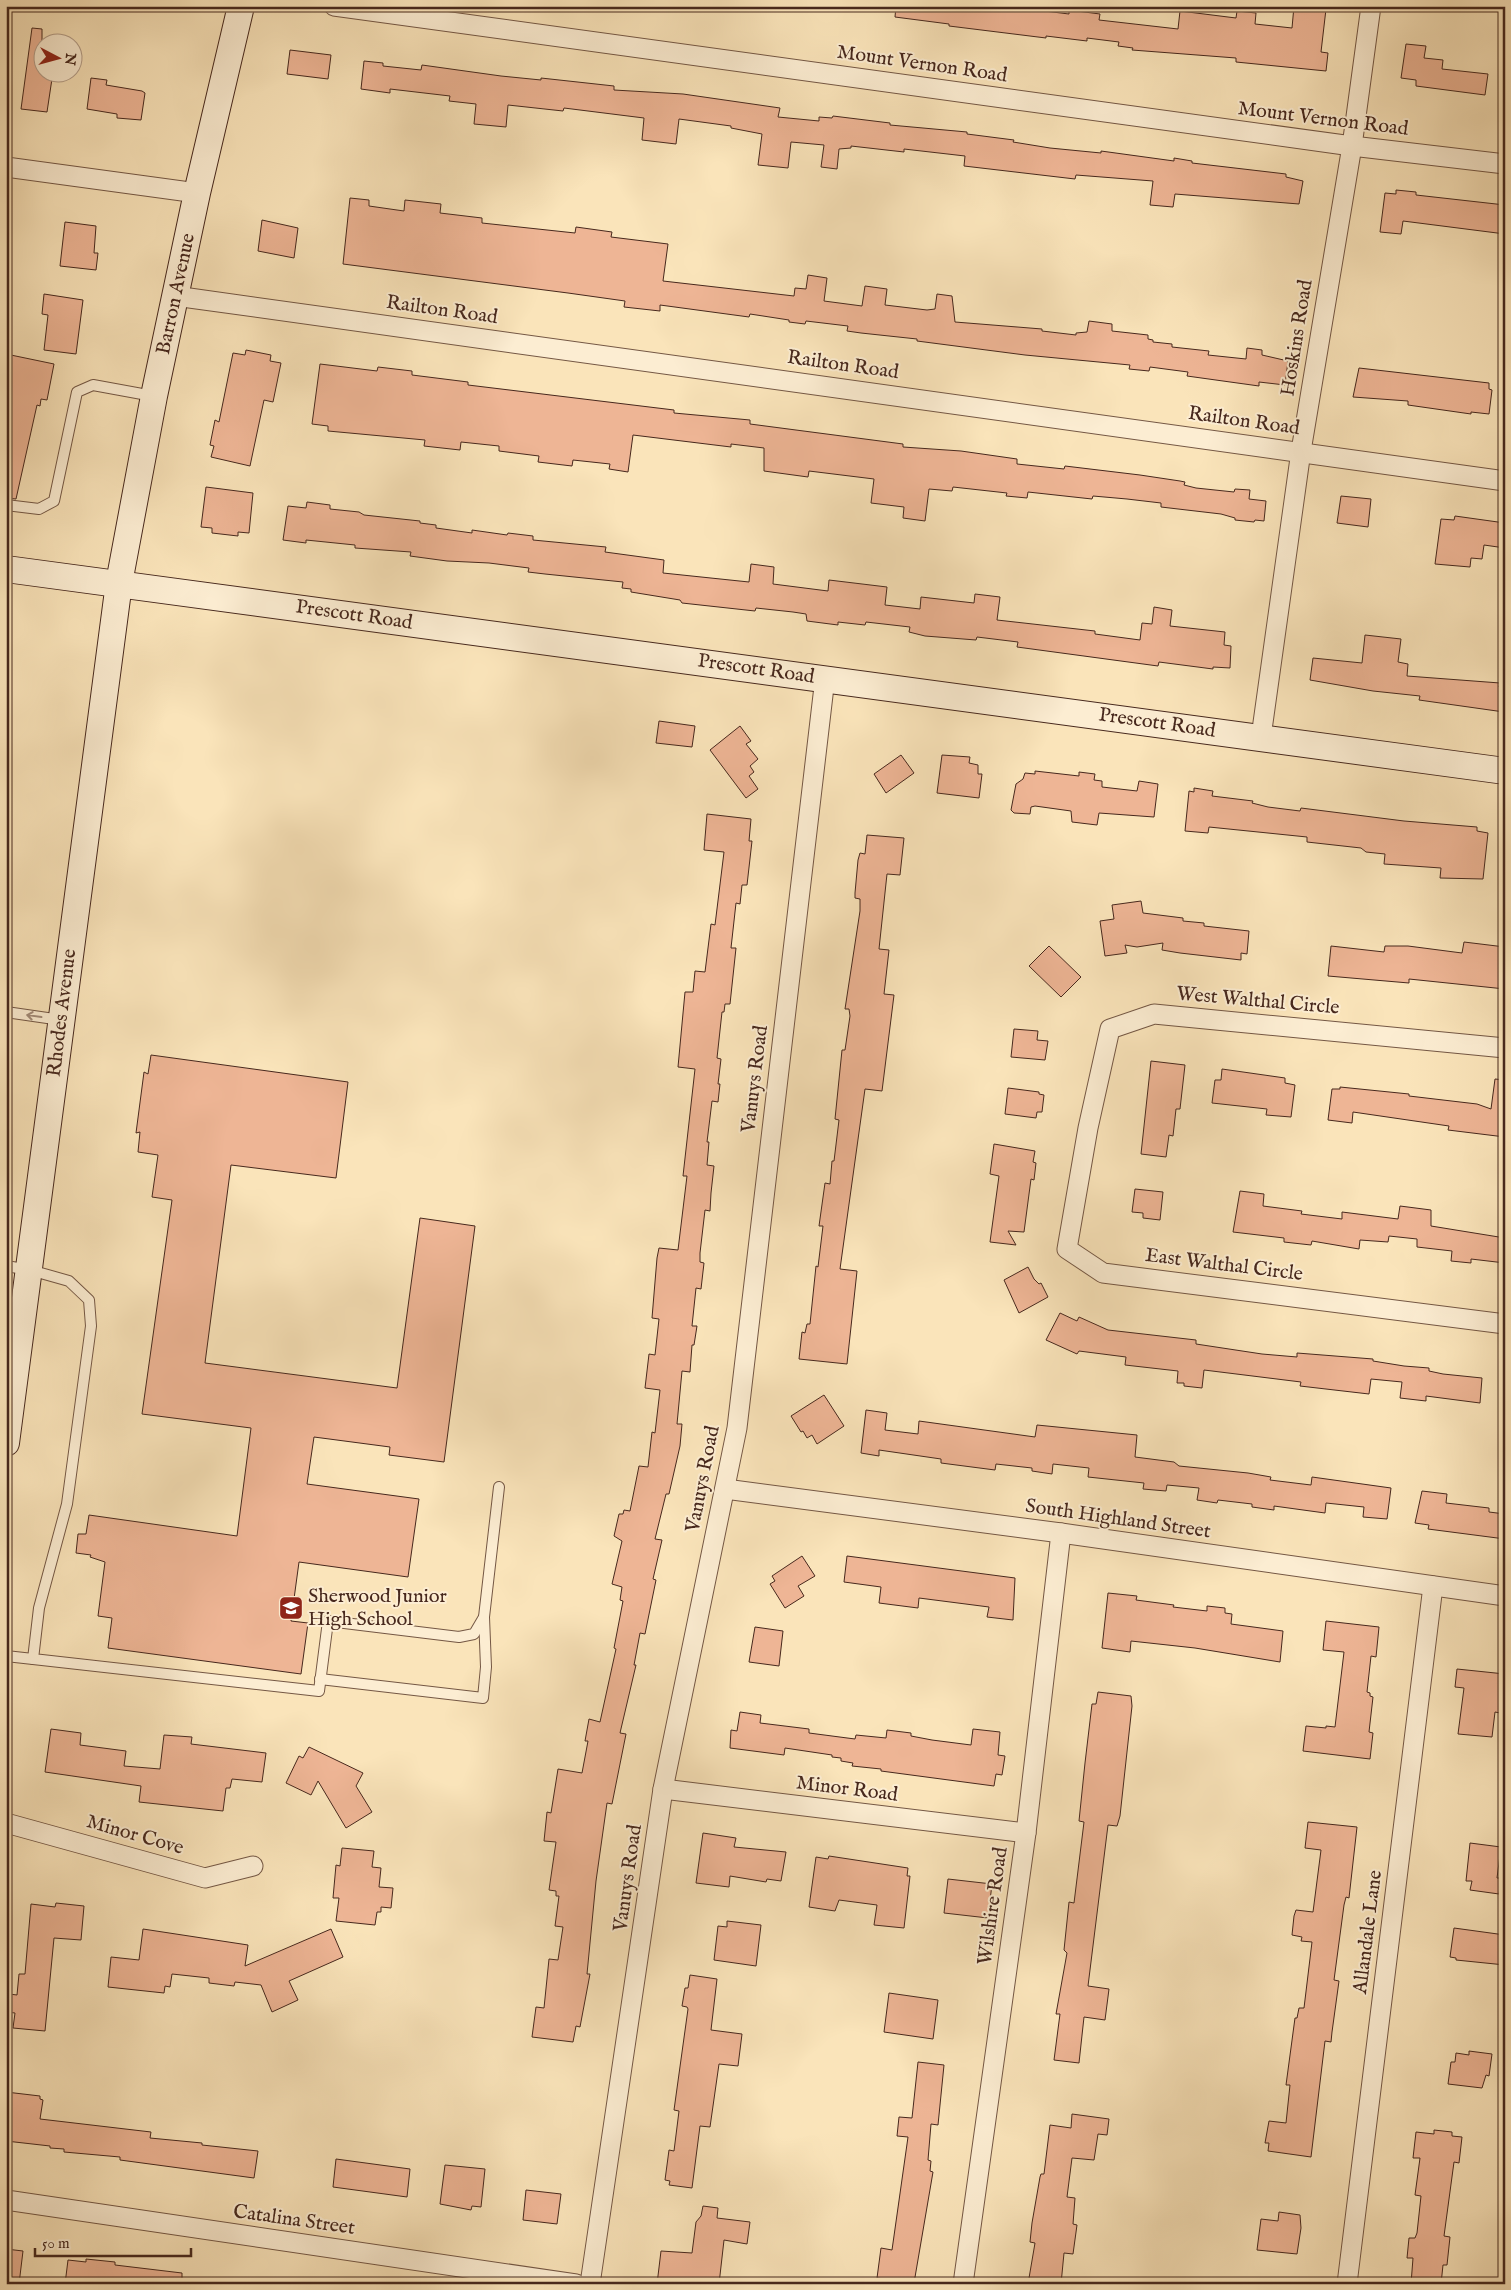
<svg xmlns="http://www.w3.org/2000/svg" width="1511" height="2290" font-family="'IM FELL English',serif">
	<rect width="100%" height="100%" fill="#fae4ba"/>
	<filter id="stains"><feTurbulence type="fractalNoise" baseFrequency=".004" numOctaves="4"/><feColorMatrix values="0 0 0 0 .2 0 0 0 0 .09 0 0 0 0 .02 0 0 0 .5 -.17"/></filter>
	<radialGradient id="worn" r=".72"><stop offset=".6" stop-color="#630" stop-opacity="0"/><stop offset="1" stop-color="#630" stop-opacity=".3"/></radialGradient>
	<g fill="#eeb595" stroke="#47281d">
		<path d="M896 6H1004L1069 14V10L1100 14 1099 20 1178 29 1180 11 1236 18 1237 11 1256 13 1255 24 1292 28 1294 6 1326 9 1321 52 1328 53 1326 71 1236 62V58L1132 50 1133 48 1118 46 1119 42 1087 38V41L1046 36V38L949 26V24L895 17Z"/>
		<path d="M32 28 42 29V72H53L47 112 21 109Z"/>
		<path d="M1406 44 1426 46 1424 58 1443 60 1442 69 1488 74 1485 95 1416 86V80L1401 78Z"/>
		<path d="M290 50 331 55 328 79 287 74Z"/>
		<path d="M364 61 383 63V66L421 70 422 65 501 76 541 80V78L614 86V90L683 94 780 108 778 117 819 121V117L832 118 833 116 890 123V125L967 132V134L1014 140 1013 142 1050 148 1101 153V151L1174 161V158L1192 161V163L1286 174V177L1303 181 1299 204 1175 194 1173 207 1150 205 1153 181 1076 175 1075 179 964 166 965 156 904 149V152L851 146V148L839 149 837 169 821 167 824 145 791 142 788 168 758 165 762 134 731 128V126L679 119 676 144 642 140 644 118 564 108 563 111 508 105 506 127 474 124 476 104 449 101 450 96 390 89V93L361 89Z"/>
		<path d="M91 78 107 80 106 85 142 91 145 93 141 120 117 118V114L87 109Z"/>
		<path d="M1396 190 1416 192V195L1505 205V234L1403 221 1401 234 1380 232 1385 193 1396 194Z"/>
		<path d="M350 198 369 200V206L404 211 405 200 441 204 440 213 482 218V223L575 233 576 227 612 232 611 237 668 244 663 281 794 296 795 288 806 289 808 275 827 278 824 301 862 306 865 286 887 289 885 305 927 310 935 309 937 294 952 296 955 322 1042 329V331L1076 335V333L1087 332 1089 321 1112 324V331L1148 335V339L1153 340V342L1172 344V347L1209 351 1208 355 1246 359 1247 348 1262 350V355L1288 361 1285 385 1259 382V386L1187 376 1188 372 1150 367 1149 371 1129 369 1130 365 1025 355 917 341V339L861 333 847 331 848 326 806 321 805 324 789 322V320L750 314 749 317 660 305V311L624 307 625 301 568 293 343 264Z"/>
		<path d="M262 220 298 228 294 258 258 251Z"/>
		<path d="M65 222 96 226 94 253H98L96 270 60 266Z"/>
		<path d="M44 294 83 300 76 354 44 350 48 315 42 314Z"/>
		<path d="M246 350 271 355 270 361 281 363 273 402 264 400 250 466 211 457 214 446 210 445 215 420 219 422 233 353 245 355Z"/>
		<path d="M6 354 54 364 47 400 41 399 40 406 37 405 16 499 6 498Z"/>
		<path d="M320 364 377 371 378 367 412 371V375L468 382V385L674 410V413L750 420V424L903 444V447L961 451 1017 459V464L1064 469 1065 466 1140 475 1180 481 1185 482 1184 485 1196 488 1234 492 1235 489 1250 490 1249 499 1266 501 1264 521 1255 520 1254 522 1235 520V518L1221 514 1161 507V503L1127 499 1093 496 1092 499 1028 492 1027 498 1006 496 1007 493 953 487 952 491 929 489 925 521 903 518 904 507 871 503 874 479 809 471 808 477 764 471V448L731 444V447L633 435 628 472 609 469 610 464 573 460 572 466 538 462 539 456 499 451V446L461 442 460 450 424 446 425 440 328 431V426L312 424Z"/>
		<path d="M1359 368 1489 383V389L1492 390 1489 414 1471 412V414L1408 405V401L1353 397Z"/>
		<path d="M206 487 253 493 249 533 238 532V536L212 533V528L201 527Z"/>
		<path d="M1341 496 1371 499 1368 527 1337 523Z"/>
		<path d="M307 502 330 505V509L359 512 364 515 420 521V523L436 525V528L472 533V530L507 535 508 533 533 536V540L606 547 605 552 664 560 663 573 749 582 751 564 774 567 773 584 828 591 829 580 887 587 885 605 920 609 921 597 974 603 975 594 1000 597 997 620 1095 631V634L1140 640 1142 623 1152 624 1154 607 1172 610 1170 626 1225 632 1224 645 1231 646 1230 668 1213 667V669L1159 662 1158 666 1017 647 1018 642 977 637 976 640 925 636 909 632 910 627 866 622 865 625 838 622V625L807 621 806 614 793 612 756 608 755 611 682 603 680 600 631 592V589L622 588 623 582 545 574 528 572 529 568 489 563 447 561 410 556 411 552 355 548V545L306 540V543L283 540 288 506 306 508Z"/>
		<path d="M1455 516 1505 523V548L1484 545 1482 559 1471 558 1470 567 1435 564 1441 519 1454 520Z"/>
		<path d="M1365 635 1401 639 1398 662 1408 664 1407 676 1500 683 1499 687H1505L1504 712 1419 700 1420 696 1373 691 1310 680 1313 658 1362 663Z"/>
		<path d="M659 721 695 726 692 747 656 743Z"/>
		<path d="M740 726 751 741 746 744 758 759 750 766 754 772 749 776 758 789 746 798 710 750Z"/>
		<path d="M901 755 914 773 886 793 874 774Z"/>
		<path d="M942 755 970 757 969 763 978 765V774H982L979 798 937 793Z"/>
		<path d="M1035 771 1079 776V772L1095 774 1094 780 1102 781V787L1137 791 1139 781 1158 784 1154 817 1099 813 1097 825 1072 822 1071 811 1035 806 1031 807 1030 814 1014 813 1011 810 1016 784 1023 779 1025 773 1035 774Z"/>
		<path d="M1194 788 1213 791 1212 796 1253 801 1252 803 1268 807 1300 811 1301 808 1404 821 1477 827V831L1488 833 1483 879 1440 878 1441 868 1384 864 1385 854 1366 852 1361 848 1307 842V837L1209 827 1208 833 1185 831 1189 791 1194 792Z"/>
		<path d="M707 814 751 819 749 841H752L747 885H742L740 904 736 903 731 948H736L730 1004H725L724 1012H722L717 1058 721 1059 718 1084H720L718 1102 712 1101 707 1142H709L707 1165 714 1166 711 1193 710 1211 705 1210 700 1253V1262L704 1263 701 1289 696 1288 692 1326H697L694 1345H692L690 1372 682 1371 677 1424H682L680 1446 669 1494H666L655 1539 662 1540 653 1579 656 1580 645 1634 640 1633 634 1665H636L620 1733 626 1734 612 1804 607 1803 596 1881 587 1974H590L580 2027 576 2026 573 2042 532 2037 536 2007 544 2008 549 1959 558 1960 563 1927 555 1926 559 1896H556V1891L549 1890 556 1842 544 1841 547 1812 551 1813 558 1769 582 1773 588 1741H585L589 1719 600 1722 616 1649 614 1648 623 1601 620 1600 622 1587 612 1584 622 1541 614 1536 619 1514H623L624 1510 630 1511 639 1466 648 1467 652 1432 655 1433 660 1390 645 1388 649 1354 655 1355 659 1319 652 1318 657 1258 659 1248 678 1250 687 1176H683L695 1069 678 1067 685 992H693L695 971 705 972 711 924 715 925 724 852 704 850Z"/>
		<path d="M867 835 904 838 900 875 887 874 879 949 889 950 884 994 894 995 882 1091 865 1089 840 1269 857 1271 847 1364 799 1359 802 1332 805 1333 807 1324H810L816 1266 818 1267 823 1226H819L825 1183 830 1184 832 1161H834L839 1120 835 1119 842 1050H845L850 1016 849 1009H845L860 911V899L855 898V893L858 860 860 853 865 854Z"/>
		<path d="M1141 901 1143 913 1183 918V921L1204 923V926L1249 931 1247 954 1241 953V960L1180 953 1162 950 1163 943 1137 947 1125 945 1127 953 1105 956 1100 921 1114 919 1112 905Z"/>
		<path d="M1464 942 1505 947V989L1409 979V983L1328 976 1331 946 1384 952 1385 946H1408L1462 953Z"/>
		<path d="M1049 946 1081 977 1061 997 1029 966Z"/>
		<path d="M1014 1029 1038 1031 1037 1040 1048 1041 1045 1060 1011 1057Z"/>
		<path d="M151 1055 348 1082 336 1178 231 1165 205 1363 397 1388 420 1218 475 1226 444 1462 389 1455 390 1447 314 1437 307 1484 419 1499 408 1577 299 1562 291 1621 308 1623 301 1674 108 1648 112 1618 98 1616 105 1562 90 1557 91 1555 76 1553 78 1534H86L89 1515 237 1536 251 1428 142 1414 172 1200 152 1197 158 1155 138 1152 140 1132 136 1133 144 1072 148 1074Z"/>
		<path d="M1151 1061 1185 1065 1180 1109H1176L1173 1136 1169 1135 1166 1157 1141 1154Z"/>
		<path d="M1222 1069 1285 1078V1083L1295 1085 1291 1117 1266 1115 1267 1109 1212 1103 1215 1080H1221Z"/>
		<path d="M1495 1079 1505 1080V1137L1448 1130 1449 1126 1353 1112 1352 1123 1328 1120 1332 1089H1340V1087L1409 1094V1096L1477 1104 1491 1109Z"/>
		<path d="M1008 1088 1039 1092V1094L1044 1095 1042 1112H1037L1036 1118 1005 1114Z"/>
		<path d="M994 1144 1035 1151 1033 1162 1036 1163 1034 1180 1031 1179 1024 1232 1008 1231 1016 1245 990 1242 999 1176 990 1174Z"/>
		<path d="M1135 1189 1163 1192 1160 1220 1143 1218V1213L1132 1212Z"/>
		<path d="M1240 1191 1264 1194 1263 1206 1302 1211 1301 1214 1342 1219V1212L1398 1219 1400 1206 1431 1210V1226L1505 1238V1263L1471 1259V1263L1451 1261 1452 1251 1417 1247V1239L1389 1236 1388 1242 1360 1240 1359 1249 1312 1241 1311 1245 1284 1242V1238L1233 1232Z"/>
		<path d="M1028 1267 1034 1279 1039 1284 1041 1283 1048 1297 1019 1313 1004 1280Z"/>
		<path d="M1060 1313 1077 1321 1079 1317 1108 1330 1196 1340V1344L1262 1354 1297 1357V1353L1373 1359V1361L1404 1366 1429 1368V1371L1443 1374 1482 1378 1480 1403 1426 1396V1401L1400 1398 1402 1382 1371 1379 1369 1394 1300 1386 1301 1382 1204 1370 1202 1388 1184 1386V1383H1177L1178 1371 1125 1365 1126 1357 1079 1351 1077 1354 1046 1340Z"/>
		<path d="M824 1395 844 1426 817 1444 812 1435 807 1438 803 1431 801 1432 791 1416Z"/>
		<path d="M866 1410 887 1413 885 1430 918 1434 919 1421 1035 1437 1037 1425 1137 1435 1135 1457 1174 1462 1179 1466 1248 1473 1271 1477 1270 1480 1311 1485 1312 1477 1391 1488 1387 1519 1363 1517 1364 1507 1326 1503 1325 1513 1274 1506V1510L1252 1507V1504L1218 1500 1217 1503 1197 1500 1199 1488 1167 1485 1166 1491 1143 1489 1144 1483 1088 1477 1089 1468 1053 1464 1052 1474 1032 1471V1468L996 1464 995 1470 941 1463V1459L879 1450V1456L861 1453Z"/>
		<path d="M1422 1491 1447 1494 1446 1503 1489 1508V1512L1505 1514V1539L1428 1529 1429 1525 1415 1523Z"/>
		<path d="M802 1556 815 1576 798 1586 804 1596 785 1608 770 1584 775 1581 772 1576Z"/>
		<path d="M847 1556 1015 1578 1013 1620 987 1617 989 1607 919 1598 918 1608 879 1603 881 1587 844 1582Z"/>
		<path d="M1108 1593 1137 1596 1136 1600 1174 1605 1173 1607 1207 1611V1606L1225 1608V1613L1232 1614 1231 1624 1283 1631 1280 1662 1195 1648 1131 1641 1130 1652 1102 1648Z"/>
		<path d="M1326 1621 1379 1627 1376 1657 1371 1656 1367 1692 1370 1693V1696L1373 1697 1369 1732 1373 1733 1370 1759 1303 1751 1306 1726 1326 1728V1726L1335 1727 1344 1652 1323 1650Z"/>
		<path d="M755 1627 783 1631 779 1666 749 1662Z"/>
		<path d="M1457 1669 1505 1674V1714L1495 1712 1492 1737 1458 1734 1464 1688 1455 1687Z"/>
		<path d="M1098 1692 1131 1696 1132 1706 1120 1816 1117 1826 1108 1825 1088 1986 1109 1989 1105 2020 1084 2017 1079 2063 1054 2060 1060 2014H1056L1067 1953 1064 1950 1069 1902 1074 1903 1084 1822 1079 1821 1085 1763 1092 1704H1096Z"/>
		<path d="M740 1712 761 1715 760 1723 809 1729V1733L855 1739 856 1735 886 1738 887 1730 911 1733V1736L932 1740 971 1745 973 1729 1000 1732 998 1755 1005 1756 1002 1775 996 1774 994 1786 881 1771V1769L852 1766 853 1763 841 1761V1758L832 1757V1755L785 1748 784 1755 730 1748 731 1730 737 1731Z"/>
		<path d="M51 1729 81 1733 80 1745 126 1751 124 1766 160 1769 164 1735 192 1737 191 1744 266 1753 262 1782 232 1779 230 1788H226L223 1811 139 1802 141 1786 45 1772Z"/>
		<path d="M309 1747 363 1773 356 1786 372 1812 346 1828 318 1781 311 1795 286 1783 299 1756 303 1758Z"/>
		<path d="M1308 1822 1357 1827 1349 1898 1346 1897 1344 1905 1334 1980 1339 1981 1332 2032 1331 2042 1325 2041 1311 2157 1268 2151 1269 2143H1265L1269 2121 1286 2123 1290 2085H1286L1295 2018H1297L1299 2008H1304L1312 1942 1301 1941 1302 1937 1292 1935 1294 1916 1296 1910 1313 1912 1321 1850 1305 1848Z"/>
		<path d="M703 1833 736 1838 734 1847 786 1852 781 1881 767 1879 766 1882 730 1876 729 1887 696 1883Z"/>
		<path d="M1470 1843 1501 1847 1497 1878H1501L1499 1894 1470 1890 1472 1881H1466Z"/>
		<path d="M342 1848 374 1851 372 1867 381 1868 379 1887 393 1888 391 1908 381 1907V1912H377L375 1925 336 1921 339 1898H333L336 1865 340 1866Z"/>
		<path d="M829 1856 908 1868 907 1876H910L904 1928 874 1925 877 1905 839 1900 835 1911 809 1907 816 1857 828 1859Z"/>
		<path d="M948 1879 992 1884 988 1918 944 1913Z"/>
		<path d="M56 1903 84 1906 81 1940 54 1938 45 2031 13 2028 15 2013 7 2012 9 1994 17 1995 19 1974H25L31 1904 55 1907Z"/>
		<path d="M727 1921 761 1925 756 1966 714 1960 718 1926 727 1927Z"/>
		<path d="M1454 1928 1505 1935V1965L1456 1960V1958L1450 1957Z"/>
		<path d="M143 1929 248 1945 245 1966 331 1929 343 1957 289 1981 298 2000 272 2012 261 1985 235 1982 234 1986 209 1983V1978L172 1974 170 1987 165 1986 164 1993 108 1987 111 1957 139 1960Z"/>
		<path d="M690 1975 717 1979 711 2030 742 2034 738 2066 719 2064 710 2127 700 2126 692 2188 669 2185 670 2181 665 2180 669 2150 674 2151 679 2111 674 2110 688 2009 687 2007 682 2006 685 1988H688Z"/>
		<path d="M889 1993 938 2000 933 2039 884 2032Z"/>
		<path d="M1469 2051 1492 2054 1489 2076 1486 2075 1482 2088 1448 2084 1451 2062H1455L1456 2053 1469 2055Z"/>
		<path d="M918 2062 944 2065 938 2125 931 2124 928 2160 931 2161 930 2171 933 2172 914 2283 877 2278 881 2248 892 2250 908 2137 897 2136 899 2117 912 2118Z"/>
		<path d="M6 2092 40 2096V2099L43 2100 40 2119 151 2132 150 2138 202 2143V2145L258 2151 254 2178 120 2160V2157L64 2152V2149L50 2148V2146L6 2141Z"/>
		<path d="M1072 2114 1109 2119 1107 2135 1098 2134 1094 2160 1072 2158 1067 2197 1075 2198 1073 2224 1077 2225 1073 2254 1064 2253 1061 2284H1028L1035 2243 1030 2242 1032 2223 1040 2177 1041 2174H1044L1050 2125 1071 2128Z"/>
		<path d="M1434 2130 1452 2132V2136L1462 2137 1459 2163 1454 2162 1444 2236 1450 2237 1447 2265H1443L1441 2284H1411L1413 2258H1407L1409 2238H1415L1417 2233 1421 2196 1415 2195 1420 2158H1413L1416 2132 1434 2134Z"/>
		<path d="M336 2159 410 2169 407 2197 333 2187Z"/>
		<path d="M445 2165 485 2169 481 2207 472 2206 471 2210 440 2204Z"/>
		<path d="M526 2190 561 2194 557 2224 523 2220Z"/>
		<path d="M703 2206 718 2208 717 2218 750 2222 747 2244 724 2240 719 2284H657L661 2251 692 2253 696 2222 701 2216Z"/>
		<path d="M1279 2212 1300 2215 1301 2228 1297 2254 1257 2250 1261 2219 1278 2221Z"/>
		<path d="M6 2249 23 2251 19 2284H6Z"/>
		<path d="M86 2259 115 2262V2265L182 2273V2284H65L68 2260 86 2262Z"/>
	</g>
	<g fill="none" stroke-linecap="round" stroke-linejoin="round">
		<defs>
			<g id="service">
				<path d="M6 505 39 509 54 501 77 392 93 385 153 396"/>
				<path d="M6 1012 61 1020"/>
				<path d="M6 1266 30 1270 69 1281 89 1300 91 1326 67 1504 39 1608 33 1659 319 1691 328 1621 459 1637 474 1634 484 1617 499 1487"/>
				<path d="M6 1656 33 1659"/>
				<path d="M320 1679 483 1698 486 1667 484 1617"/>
			</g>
			<g id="minor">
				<path d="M334 6 1352 146 1505 164"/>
				<path d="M6 167 197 193"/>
				<path d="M175 296 1505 481"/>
				<path d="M1261 737 1301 451 1352 146 1371 6"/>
				<path d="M1505 1048 1154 1014 1110 1029 1088 1128 1067 1249 1103 1273 1505 1324"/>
				<path d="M725 1489 1061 1533 1505 1596"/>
				<path d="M663 1789 1026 1833"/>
				<path d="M6 1823 205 1878 253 1866"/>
				<path d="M6 2200 576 2284"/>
				<path d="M590 2284 663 1789 737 1428 825 678"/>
				<path d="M963 2284 1026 1833 1061 1533"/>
				<path d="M1347 2284 1433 1586"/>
			</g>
			<g id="secondary">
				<path d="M6 569 1505 771"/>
				<path d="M6 1443 119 583 154 396 197 193 241 6"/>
			</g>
		</defs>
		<use href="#service" stroke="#745744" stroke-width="12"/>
		<use href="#minor" stroke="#745744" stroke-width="21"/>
		<use href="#secondary" stroke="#47281d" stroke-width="28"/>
		<use href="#service" stroke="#fcedd2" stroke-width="10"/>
		<use href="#minor" stroke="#fcedd2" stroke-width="19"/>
		<use href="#secondary" stroke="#fcedd2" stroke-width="26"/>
	</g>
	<defs><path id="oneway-shaft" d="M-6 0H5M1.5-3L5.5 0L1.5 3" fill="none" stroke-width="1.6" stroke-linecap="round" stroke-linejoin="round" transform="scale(1.25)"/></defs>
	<use stroke="#a28a78" href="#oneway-shaft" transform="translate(34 1016) rotate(-172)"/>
	<defs>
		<symbol id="school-square" viewBox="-11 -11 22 22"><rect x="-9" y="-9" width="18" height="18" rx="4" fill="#8f2418" stroke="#fcedd2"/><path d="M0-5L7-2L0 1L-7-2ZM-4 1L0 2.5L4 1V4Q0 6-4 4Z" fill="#fff"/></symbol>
	</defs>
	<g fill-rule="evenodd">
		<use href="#school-square" x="277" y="1594" width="28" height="28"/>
	</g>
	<g text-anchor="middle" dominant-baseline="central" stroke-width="4" stroke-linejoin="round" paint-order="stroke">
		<g font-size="20" fill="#47281d" stroke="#fcedd2">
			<text transform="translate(922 64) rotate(8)">Mount Vernon Road</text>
			<text transform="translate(1323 119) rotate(7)">Mount Vernon Road</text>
			<text transform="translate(176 294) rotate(-78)">Barron Avenue</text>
			<text transform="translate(442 310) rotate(8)">Railton Road</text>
			<text transform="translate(1297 338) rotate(-81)">Hoskins Road</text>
			<text transform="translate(843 365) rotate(8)">Railton Road</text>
			<text transform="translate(1244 421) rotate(8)">Railton Road</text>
			<text transform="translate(354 615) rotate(8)">Prescott Road</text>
			<text transform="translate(756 669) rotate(8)">Prescott Road</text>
			<text transform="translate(1157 723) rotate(8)">Prescott Road</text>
			<text transform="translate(1258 1001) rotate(5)">West Walthal Circle</text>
			<text transform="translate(62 1013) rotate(-83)">Rhodes Avenue</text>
			<text transform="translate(755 1079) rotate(-83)">Vanuys Road</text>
			<text transform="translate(1224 1265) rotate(7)">East Walthal Circle</text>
			<text transform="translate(703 1479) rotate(-79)">Vanuys Road</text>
			<text transform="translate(1118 1519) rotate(8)">South Highland Street</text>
			<text transform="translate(847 1789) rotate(7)">Minor Road</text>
			<text transform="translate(135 1835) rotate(16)">Minor Cove</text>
			<text transform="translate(628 1878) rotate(-82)">Vanuys Road</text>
			<text transform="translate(993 1906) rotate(-82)">Wilshire Road</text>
			<text transform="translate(1368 1932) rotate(-83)">Allandale Lane</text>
			<text transform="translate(294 2220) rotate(8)">Catalina Street</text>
		</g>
		<g font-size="20" fill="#47281d" stroke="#fcedd2" text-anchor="start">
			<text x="308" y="1596">Sherwood Junior<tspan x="308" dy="23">High School</tspan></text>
		</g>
	</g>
	<rect width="1511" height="2290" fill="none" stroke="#fae4ba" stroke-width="25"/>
	<rect x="8" y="8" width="1496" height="2275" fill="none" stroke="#47281d" stroke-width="2.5"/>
	<rect x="12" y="12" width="1486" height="2265" fill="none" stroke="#47281d"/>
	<g transform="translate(58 58) rotate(96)"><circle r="24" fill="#fcedd2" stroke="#b49e8a"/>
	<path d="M0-4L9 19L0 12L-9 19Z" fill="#8f2418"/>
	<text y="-8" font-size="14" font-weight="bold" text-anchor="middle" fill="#47281d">N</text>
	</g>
	<path d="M35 2248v8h156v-8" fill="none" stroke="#47281d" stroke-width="2.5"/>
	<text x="42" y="2248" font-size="15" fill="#47281d" stroke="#fcedd2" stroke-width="4" paint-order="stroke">50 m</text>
	<rect width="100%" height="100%" filter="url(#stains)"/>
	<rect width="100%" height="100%" fill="url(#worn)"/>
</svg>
